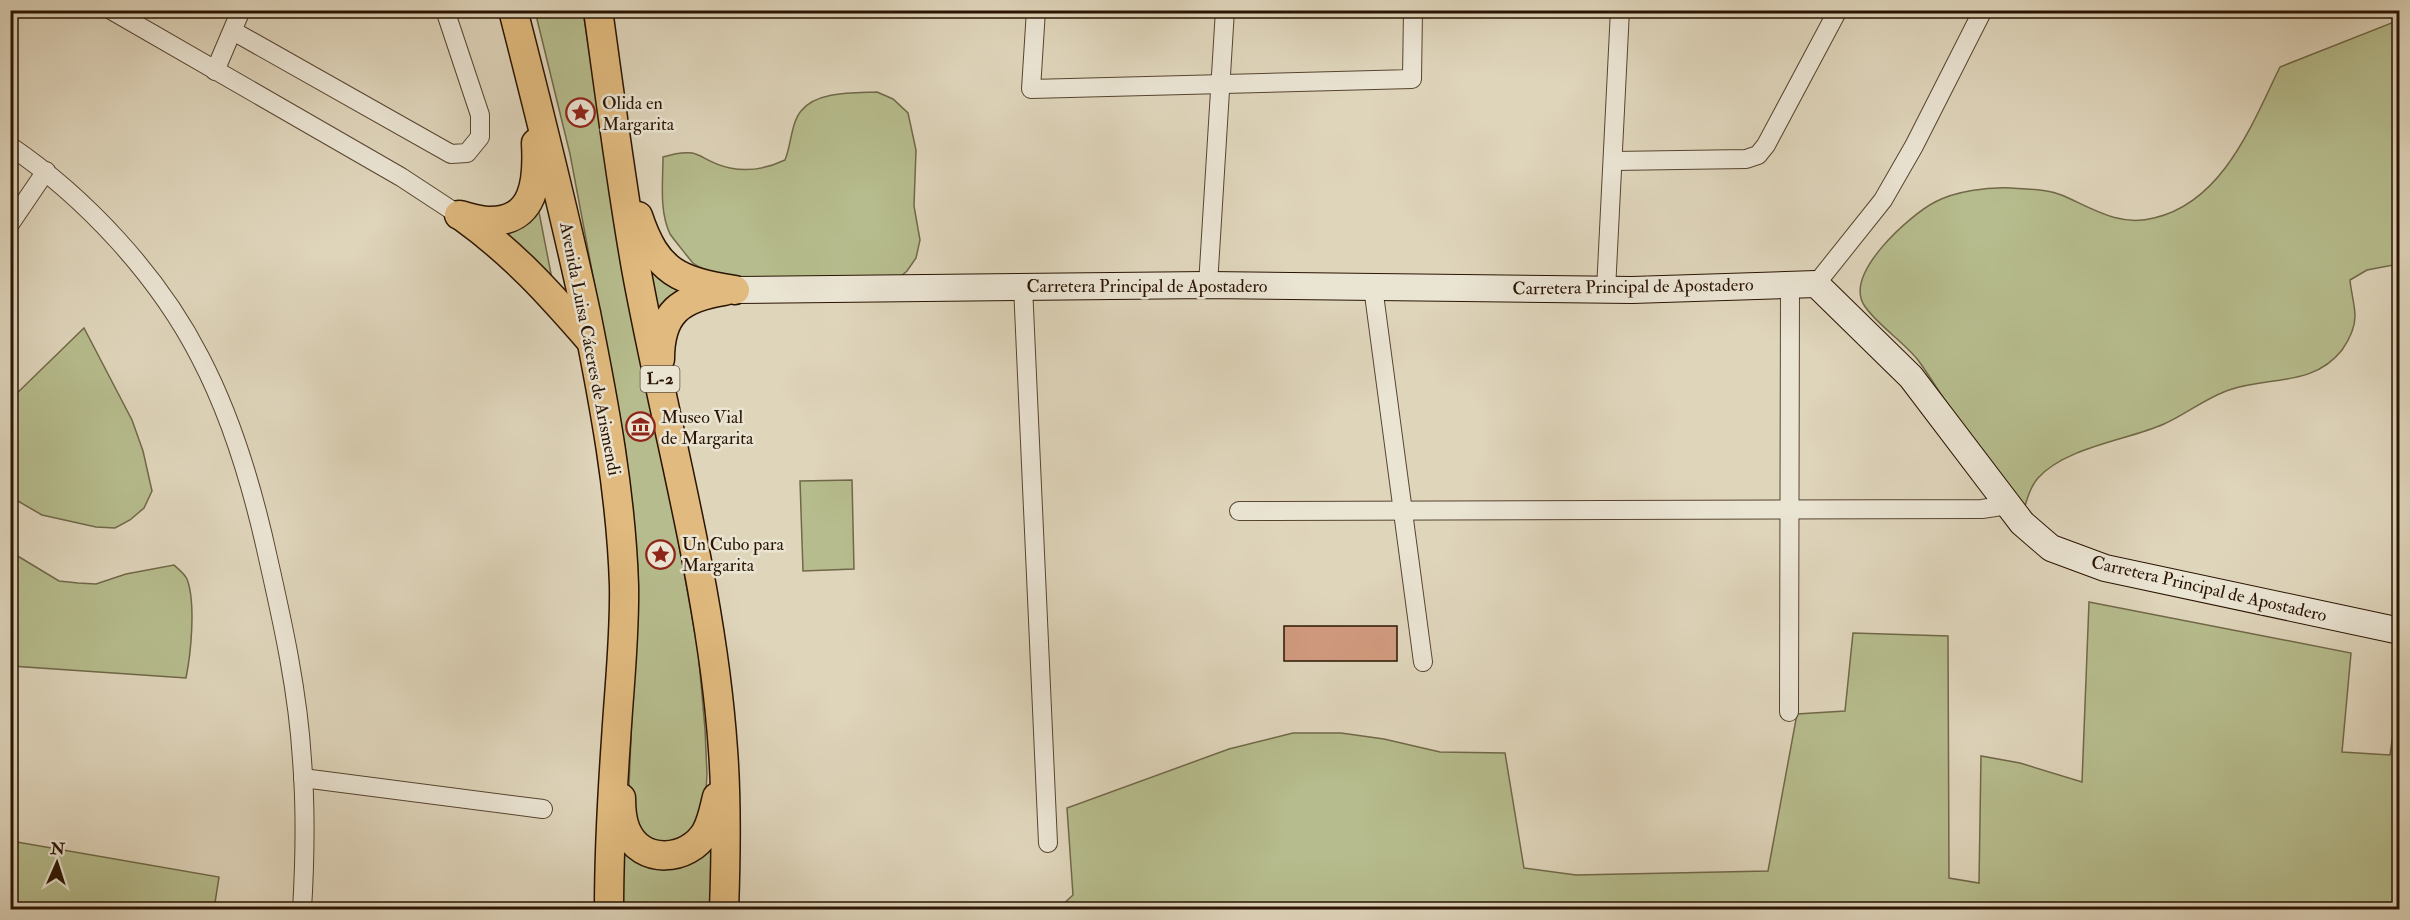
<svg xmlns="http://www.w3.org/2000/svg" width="2410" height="920" font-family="'IM FELL Double Pica',serif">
	<rect width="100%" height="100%" fill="#dfd5bb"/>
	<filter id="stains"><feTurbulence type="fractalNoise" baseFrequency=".00333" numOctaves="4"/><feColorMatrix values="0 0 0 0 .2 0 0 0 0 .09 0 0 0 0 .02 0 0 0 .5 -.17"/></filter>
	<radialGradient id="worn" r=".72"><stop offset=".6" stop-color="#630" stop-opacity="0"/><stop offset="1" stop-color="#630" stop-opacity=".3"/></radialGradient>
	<g fill="#b6bc8d" stroke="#706848" stroke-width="1.5">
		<path d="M535 11H583L607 169 654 407 698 650 705 729 707 774 705 806 694 837 649 844 630 810 629 786 638 570 625 446 570 154Z"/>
		<path d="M2399 20V264L2367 270 2350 280C2351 292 2355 305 2355 316 2355 328 2349 340 2342 350 2313 387 2269 376 2229 390 2206 398 2186 414 2164 424 2128 440 2066 447 2038 478 2031 486 2028 496 2025 506 2011 490 1996 475 1983 458 1960 427 1941 392 1918 360 1904 342 1875 323 1864 305 1844 273 1910 215 1935 202 1956 191 1987 187 2011 188 2028 189 2048 189 2064 196 2093 209 2120 227 2154 218 2223 202 2252 124 2280 67Z"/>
		<path d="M877 92 893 99 908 113 916 150 914 206 920 240 916 258 907 271 894 282C851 281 724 287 693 263 691 261 672 237 670 234 659 211 663 181 663 157 703 145 697 161 730 168 749 172 768 168 785 160 791 146 791 123 801 111 817 91 854 93 877 92Z"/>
		<path d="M538 207 552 279 489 229Z"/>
		<path d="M654 273 691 289 660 309 657 306 651 276Z"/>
		<path d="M84 328 132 420 143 451 152 491 144 508 130 520 115 528 96 527 42 515 11 497V399Z"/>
		<path d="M852 480 854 569 803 571 800 481Z"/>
		<path d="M11 552 59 581 78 583 96 584 126 574 174 565C178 569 184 573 187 579 196 603 191 653 186 678L11 666Z"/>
		<path d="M2089 602 2351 653 2342 752 2390 755 2399 692V909L1057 910 1073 895 1067 808 1229 749 1293 733H1341L1384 739 1440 752 1505 753 1524 868 1576 875 1768 871 1797 714 1845 711 1853 633 1948 636 1949 878 1979 883 1981 756 2020 763 2082 782Z"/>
		<path d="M11 841 219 877 214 909H11Z"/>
		<path d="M713 846 714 909 617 910 618 850Z"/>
	</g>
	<rect fill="#d19a7f" stroke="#2a1402" stroke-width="1.5" x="1284" y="626" width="113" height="35"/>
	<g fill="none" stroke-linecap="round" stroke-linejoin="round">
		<defs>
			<g id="street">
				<path d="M111 10 401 177 459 215"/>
				<path d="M1036 10 1031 89 1412 79 1413 10"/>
				<path d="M233 31 451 154 467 153 480 137V115L445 10"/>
				<path d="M215 71 241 10"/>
				<path d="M10 146C85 197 158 275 200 357 233 420 253 489 268 558 283 624 298 692 302 760 306 810 305 860 302 910"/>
				<path d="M1613 161 1746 159 1758 155 1766 145 1838 10"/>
				<path d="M10 224 46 171"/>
				<path d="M1816 284 1883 200 1914 146 1983 10"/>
				<path d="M1208 285 1225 10"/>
				<path d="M1023 286 1048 843"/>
				<path d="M1373 287 1423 662"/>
				<path d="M1606 290 1620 10"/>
				<path d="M1239 511 1982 509 2008 505"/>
				<path d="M1789 712 1790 285"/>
				<path d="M303 778 543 809"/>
			</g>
			<path id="secondary" d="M735 290 1208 285 1632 290 1816 284 1911 377 2022 523 2051 548 2105 568 2400 631"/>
			<g id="primary">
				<path d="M513 10C539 111 564 211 586 313 604 403 621 493 624 585 625 637 619 689 616 740 612 797 609 853 609 910"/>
				<path d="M598 10C610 96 621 183 636 268 665 428 712 587 723 750 727 803 726 856 724 910"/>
				<path d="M459 215C468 217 478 220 487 221 536 223 538 179 536 143"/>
				<path d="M638 216C657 273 679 281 735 290"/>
				<path d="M464 218C514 254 549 293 590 340"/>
				<path d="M660 359C660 312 681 298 724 291"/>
				<path d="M621 798C621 808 622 821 626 830 641 865 688 862 706 832 712 821 714 809 717 797"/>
			</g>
		</defs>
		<use href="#street" stroke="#574430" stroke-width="20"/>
		<use href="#secondary" stroke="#2a1402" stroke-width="28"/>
		<use href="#primary" stroke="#2a1402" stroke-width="31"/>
		<use href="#street" stroke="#eae4d3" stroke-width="18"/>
		<use href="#secondary" stroke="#eae4d3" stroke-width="26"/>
		<use href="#primary" stroke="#e0ba7e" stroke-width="28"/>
	</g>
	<defs>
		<symbol id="sight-ring" viewBox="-11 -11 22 22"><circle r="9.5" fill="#eae4d3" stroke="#8f2418" stroke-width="1.5"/><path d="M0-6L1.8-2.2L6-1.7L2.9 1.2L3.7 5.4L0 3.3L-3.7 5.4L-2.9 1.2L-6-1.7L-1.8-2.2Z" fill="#8f2418"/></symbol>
		<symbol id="museum-ring" viewBox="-11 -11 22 22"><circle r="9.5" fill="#eae4d3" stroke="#8f2418" stroke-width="1.5"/><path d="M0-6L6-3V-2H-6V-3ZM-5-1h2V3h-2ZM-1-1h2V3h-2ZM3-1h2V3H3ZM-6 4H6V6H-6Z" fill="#8f2418"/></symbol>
	</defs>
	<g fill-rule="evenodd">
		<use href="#sight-ring" x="564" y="96" width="33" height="33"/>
		<use href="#museum-ring" x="624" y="410" width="33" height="33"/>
		<use href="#sight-ring" x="644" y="538" width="33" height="33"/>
	</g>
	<g text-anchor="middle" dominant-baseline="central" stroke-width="5" stroke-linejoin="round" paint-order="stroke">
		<rect fill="#eae4d3" stroke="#645241" stroke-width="1.5" x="640.5" y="366" width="39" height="26" rx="4.5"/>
		<g font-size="16" font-weight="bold" fill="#2a1402">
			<text x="660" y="379">L-2</text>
		</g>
		<g font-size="18" fill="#2a1402" stroke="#eae4d3" text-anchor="start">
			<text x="602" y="103">Olida en<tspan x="602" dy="21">Margarita</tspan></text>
			<text x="661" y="417">Museo Vial<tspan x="661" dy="21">de Margarita</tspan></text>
			<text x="682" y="544">Un Cubo para<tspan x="682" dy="21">Margarita</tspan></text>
		</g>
		<g font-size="18" fill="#2a1402" stroke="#eae4d3">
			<text x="1147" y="286">Carretera Principal de Apostadero</text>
			<text transform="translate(1633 287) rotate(-1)">Carretera Principal de Apostadero</text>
			<text transform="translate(590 349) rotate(79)">Avenida Luisa Cáceres de Arismendi</text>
			<text transform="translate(2209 589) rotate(13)">Carretera Principal de Apostadero</text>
		</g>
	</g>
	<rect width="2410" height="920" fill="none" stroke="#dfd5bb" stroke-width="36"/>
	<rect x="12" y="12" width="2386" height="896" fill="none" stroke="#2a1402" stroke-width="3"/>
	<rect x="18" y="18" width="2374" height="884" fill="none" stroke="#2a1402" stroke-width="1.5"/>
	<g transform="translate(57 863) rotate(3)" stroke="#eae4d3" stroke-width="4.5" paint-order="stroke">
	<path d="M0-4.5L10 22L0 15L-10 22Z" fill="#2a1402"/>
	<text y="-9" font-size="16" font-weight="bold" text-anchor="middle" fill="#2a1402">N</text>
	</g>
	<rect width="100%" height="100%" filter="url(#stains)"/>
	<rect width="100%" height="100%" fill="url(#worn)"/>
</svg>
